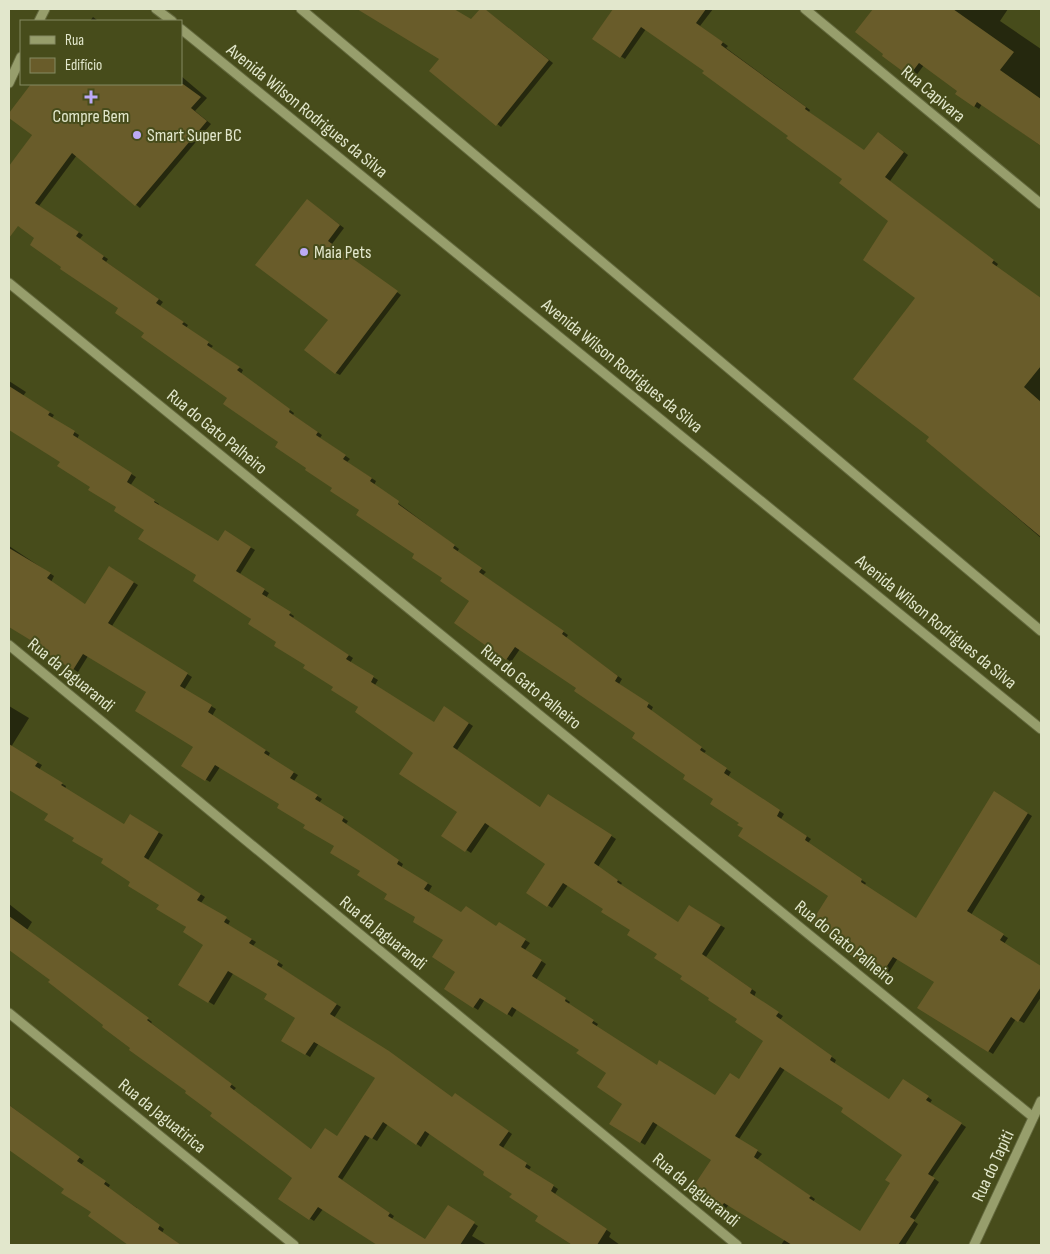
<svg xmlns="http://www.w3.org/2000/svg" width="1050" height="1254" font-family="'Sofia Sans Condensed',sans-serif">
	<rect width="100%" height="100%" fill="#474c1b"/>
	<g fill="#0007" fill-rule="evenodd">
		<path d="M373 9H438L417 44 369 15Z"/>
		<path d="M482 9 487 11 553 63 501 127 431 71Z"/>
		<path d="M614 9H713L700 26 728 46 726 48 810 110 809 112 864 152 883 136 908 155 890 181 998 264 996 267 1041 301V538L928 441 931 437 917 298 890 221 844 179 789 136 706 70 646 29 625 59 594 39Z"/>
		<path d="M874 9H1008L1000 21 1041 49V146L982 104 979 109 974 106 959 91 924 65 915 77 910 75 857 32Z"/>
		<path d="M93 17 97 20 100 21H90Z"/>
		<path d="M181 76 207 98 195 111 211 124 140 208 77 155 39 206 83 235 79 240 108 259 106 262 163 302 160 306 188 325 186 328 213 346 211 348 243 370 241 374 294 413 293 415 322 435 320 438 350 459 347 462 376 481 374 485 459 549 457 552 486 572 483 575 568 635 566 638 622 679 619 684 653 707 651 711 706 751 703 754 731 772 728 777 784 814 781 819 811 839 808 843 866 883 864 886 916 919 995 793 1032 816 971 915 1008 938 1004 944 1041 967V997L1024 1023 1016 1019 993 1054 919 1008 936 982 898 958 886 977 845 950 848 945 830 896 745 828 715 799 636 733 578 688 520 649 511 662 455 623 471 600 308 468 229 398 146 332 120 308 63 266 36 238 9 217V168L33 134 9 116 32 84H181Z"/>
		<path d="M311 203 344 228 332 244 401 295 340 375 336 373Z"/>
		<path d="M9 381 26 392 23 396 54 415 52 418 79 435 77 439 136 477 130 486 159 504 158 506 218 543 225 532 255 550 240 574 269 593 266 598 294 616 293 618 353 658 350 663 378 680 375 685 434 724 449 710 473 726 457 750 541 808 553 798 616 839 598 867 622 883 620 886 678 923 690 906 725 928 706 957 756 992 754 997 783 1016 780 1020 836 1060 834 1064 890 1100 908 1083 932 1100 930 1103 966 1127 932 1177 939 1182 914 1221 918 1224 905 1245H781L785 1239 729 1204 725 1210 693 1190 713 1159 658 1124 645 1145 640 1142 608 1072 580 1049 517 1009 512 1017 485 999 478 1010 446 989 457 972 445 940 361 871 336 846 281 804 220 767 210 782 183 766 195 746 148 692 88 656 78 672 50 654 52 651 39 605 9 586V546L54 576 51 582 86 605 110 567 138 585 112 626 192 677 184 690 216 709 212 716 270 753 268 757 298 775 294 781 322 799 319 803 348 821 346 824 403 864 401 868 432 886 428 893 462 913 497 928 499 924 530 943 525 950 546 964 536 980 570 1002 568 1005 598 1024 596 1027 657 1066 716 1097 739 1080 765 1041 632 930 605 908 568 885 552 908 528 892 547 863 490 825 471 853 443 835 459 812 415 753 278 642 146 529 38 442 9 424ZM785 1069 845 1108 903 1155 892 1183 860 1232 813 1202 815 1199 757 1160 762 1154 739 1139Z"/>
		<path d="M9 706 29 718 11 747 42 765 39 770 66 786 65 789 125 825 131 815 163 835 148 860 205 897 201 903 230 921 228 925 256 942 253 946 283 965 281 968 341 1007 334 1018 453 1099 460 1097 512 1134 503 1148 531 1167 529 1170 558 1189 555 1194 611 1233 609 1237 620 1245H572L536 1221 540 1215 513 1193 430 1133 421 1147 388 1124 377 1141 370 1137 342 1180 394 1216 392 1219 426 1241 448 1207 478 1226 472 1236 487 1245H378L323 1209 314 1221 280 1199 294 1178 9 946V904L32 922 27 930 152 1022 151 1023 236 1088 233 1091 312 1150 337 1137 376 1078 319 1043 310 1057 283 1040 297 1017 269 993 234 972 214 1005 180 984 205 944 160 904 75 837 24 793 9 784Z"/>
		<path d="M9 1105 84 1161 81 1165 110 1185 108 1188 137 1208 136 1210 164 1229 162 1233 180 1245H131L90 1216 92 1212 66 1188 9 1146Z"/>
	</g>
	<g fill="#695c2a" fill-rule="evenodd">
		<path d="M357 9H454L471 19 480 9H485L549 60 496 126 429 71 439 59Z"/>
		<path d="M613 9H706L696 23 723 42 721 45 806 107 805 109 864 150 878 132 904 152 885 177 994 260 992 263 1041 298V366L1024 387 1041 402V537L926 441 929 437 853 379 915 298 863 260 888 221 839 183 842 179 786 138 788 136 702 73 704 71 641 27 620 58 592 39Z"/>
		<path d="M873 9H953L1014 52 1000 70 1041 99V146L977 102 974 107 955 94 957 91 919 63 909 76 882 56 883 54 855 32Z"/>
		<path d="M31 84H183L201 97 191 108 207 121 135 206 72 153 35 203 79 232 76 236 104 256 102 259 159 299 156 303 184 322 182 324 209 342 207 345 240 367 237 370 290 409 289 412 318 432 316 435 346 455 343 459 372 478 370 481 399 501 398 504 455 545 453 548 482 568 479 572 564 631 562 634 618 676 615 681 649 703 647 707 702 747 700 750 727 768 724 773 780 810 777 816 807 836 805 840 862 879 861 882 916 918 994 791 1028 813 967 911 1004 934 1000 940 1041 966V987L1018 1022 1011 1017 988 1052 917 1008 934 982 893 957 881 975 843 950 846 946 811 923 828 896 738 836 743 828 737 825 739 823 710 804 713 799 683 779 685 775 632 738 635 733 574 691 576 688 515 647 506 660 454 623 469 601 440 581 442 578 412 558 414 554 356 515 359 510 330 491 332 488 305 470 306 468 275 447 278 442 223 404 227 398 141 337 144 333 115 313 118 308 60 269 61 267 30 245 34 238 18 226 9 238V166L32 135 9 118V113Z"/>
		<path d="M307 199 340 225 328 241 398 291 335 374 304 350 328 320 255 265Z"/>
		<path d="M9 386 50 412 48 415 75 431 73 435 132 473 127 482 155 500 154 502 218 541 225 530 251 547 236 571 265 589 262 594 291 612 289 615 349 655 346 659 374 676 371 682 434 722 444 706 469 723 453 747 540 807 548 794 612 835 594 863 618 880 617 882 678 922 689 905 721 925 702 954 752 989 750 993 779 1012 776 1016 832 1056 830 1060 889 1099 903 1079 929 1096 926 1100 962 1123 928 1174 935 1178 910 1217 915 1220 898 1245H792L724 1203 720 1209 691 1190 711 1160 653 1122 640 1143 609 1124 622 1104 597 1087 606 1073 576 1053 579 1050 512 1007 507 1015 480 998 473 1008 444 989 455 972 432 957 443 940 413 922 415 917 384 899 387 894 357 875 360 871 330 853 334 846 303 828 305 825 277 808 279 804 215 765 205 781 181 766 193 747 135 711 146 692 83 654 73 670 48 654 50 652 9 627V548L51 573 47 578 85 604 109 566 134 582 108 623 188 673 180 686 212 705 208 712 266 750 264 753 294 772 290 778 318 795 315 799 344 817 342 821 399 860 397 864 428 883 424 889 461 912 466 906 496 926 499 922 526 939 521 947 542 960 532 976 566 998 565 1001 594 1020 592 1023 657 1065 659 1060 715 1095 730 1073 739 1079 763 1041 735 1022 737 1019 708 1000 709 998 680 979 682 976 654 958 657 954 627 935 630 930 601 912 603 909 563 883 547 907 526 893 545 864 485 823 465 852 441 836 457 812 399 774 413 753 355 712 358 707 331 690 333 687 303 668 305 665 274 646 276 642 248 624 251 619 193 581 196 575 138 539 144 530 114 511 116 507 88 490 90 487 57 466 60 462 9 430ZM780 1067 843 1108 841 1112 902 1155 885 1180 890 1183 860 1231 809 1198 811 1196 754 1157 758 1150 735 1136Z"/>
		<path d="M9 744 38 762 35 766 63 783 61 785 124 824 130 814 159 832 144 857 201 894 197 900 227 917 224 922 252 939 249 943 279 961 277 965 337 1004 330 1014 389 1051 452 1097 455 1093 509 1131 499 1145 527 1163 525 1167 554 1185 551 1191 607 1229 597 1245H572L535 1221 538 1216 509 1197 512 1194 483 1175 484 1172 425 1131 416 1145 383 1122 372 1139 365 1135 338 1177 390 1213 388 1216 425 1239 448 1205 475 1222 460 1245H377L318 1207 309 1220 278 1199 292 1178 210 1116 212 1113 185 1093 186 1091 129 1050 130 1048 102 1027 103 1025 48 982 50 980 9 950V916L149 1018 147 1020 232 1084 230 1087 311 1149 325 1128 337 1136 375 1078 314 1042 305 1055 281 1041 295 1018 264 999 267 994 228 971 208 1003 178 985 203 945 183 932 186 927 156 909 159 905 128 886 130 882 101 863 103 859 72 841 74 838 44 820 48 814 9 790Z"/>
		<path d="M9 1105 80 1157 77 1161 106 1181 104 1184 160 1225 158 1229 181 1245H128L88 1216 91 1212 61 1193 64 1189 9 1150Z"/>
	</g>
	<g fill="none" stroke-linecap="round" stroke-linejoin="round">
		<defs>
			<g id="minor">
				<path d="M156 9 172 21"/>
				<path d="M301 9 1041 631"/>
				<path d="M805 9 1041 204"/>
				<path d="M39 21 45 9"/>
				<path d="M181 29 1041 729"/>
				<path d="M9 83 21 57"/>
				<path d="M9 283 1033 1117"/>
				<path d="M9 645 737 1245"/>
				<path d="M9 1013 294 1245"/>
				<path d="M974 1245 1041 1101"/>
			</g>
		</defs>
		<use href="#minor" stroke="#63683d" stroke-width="11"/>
		<use href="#minor" stroke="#979e6c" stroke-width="9"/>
	</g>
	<g fill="#bcaaf6" stroke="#474c1b" stroke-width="2">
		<path d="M88.5 89.5h5v5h5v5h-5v5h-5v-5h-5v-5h5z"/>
		<circle cx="137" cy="135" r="5"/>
		<circle cx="304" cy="252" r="5"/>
	</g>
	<g text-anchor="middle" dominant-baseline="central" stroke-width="4" stroke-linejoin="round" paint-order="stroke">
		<g font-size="18" fill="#e2e7cc" stroke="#474c1b">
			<text transform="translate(933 94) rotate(40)">Rua Capivara</text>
			<text transform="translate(307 111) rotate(39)">Avenida Wilson Rodrigues da Silva</text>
			<text transform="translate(622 366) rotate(39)">Avenida Wilson Rodrigues da Silva</text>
			<text transform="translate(217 432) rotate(39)">Rua do Gato Palheiro</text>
			<text transform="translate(936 622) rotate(39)">Avenida Wilson Rodrigues da Silva</text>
			<text transform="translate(71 675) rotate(39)">Rua da Jaguarandi</text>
			<text transform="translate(531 687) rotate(39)">Rua do Gato Palheiro</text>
			<text transform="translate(383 933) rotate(39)">Rua da Jaguarandi</text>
			<text transform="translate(845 943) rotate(39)">Rua do Gato Palheiro</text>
			<text transform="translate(162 1116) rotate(39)">Rua da Jaguatirica</text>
			<text transform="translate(993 1166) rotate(-65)">Rua do Tapiti</text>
			<text transform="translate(696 1190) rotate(39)">Rua da Jaguarandi</text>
		</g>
		<g font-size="18" fill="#e2e7cc" stroke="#474c1b" text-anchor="start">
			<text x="91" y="116" text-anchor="middle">Compre Bem</text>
			<text x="147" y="135">Smart Super BC</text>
			<text x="314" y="252">Maia Pets</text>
		</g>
	</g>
	<rect width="1050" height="1254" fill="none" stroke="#e2e7cc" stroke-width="20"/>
	<rect x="20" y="20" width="162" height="65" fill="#474c1b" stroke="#858a62"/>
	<rect x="30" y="36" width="25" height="8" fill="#979e6c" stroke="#858a62"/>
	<text x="65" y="45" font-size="15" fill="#e2e7cc">Rua</text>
	<rect x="30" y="58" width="25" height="15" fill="#695c2a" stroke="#858a62"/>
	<text x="65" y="70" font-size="15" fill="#e2e7cc">Edifício</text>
</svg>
